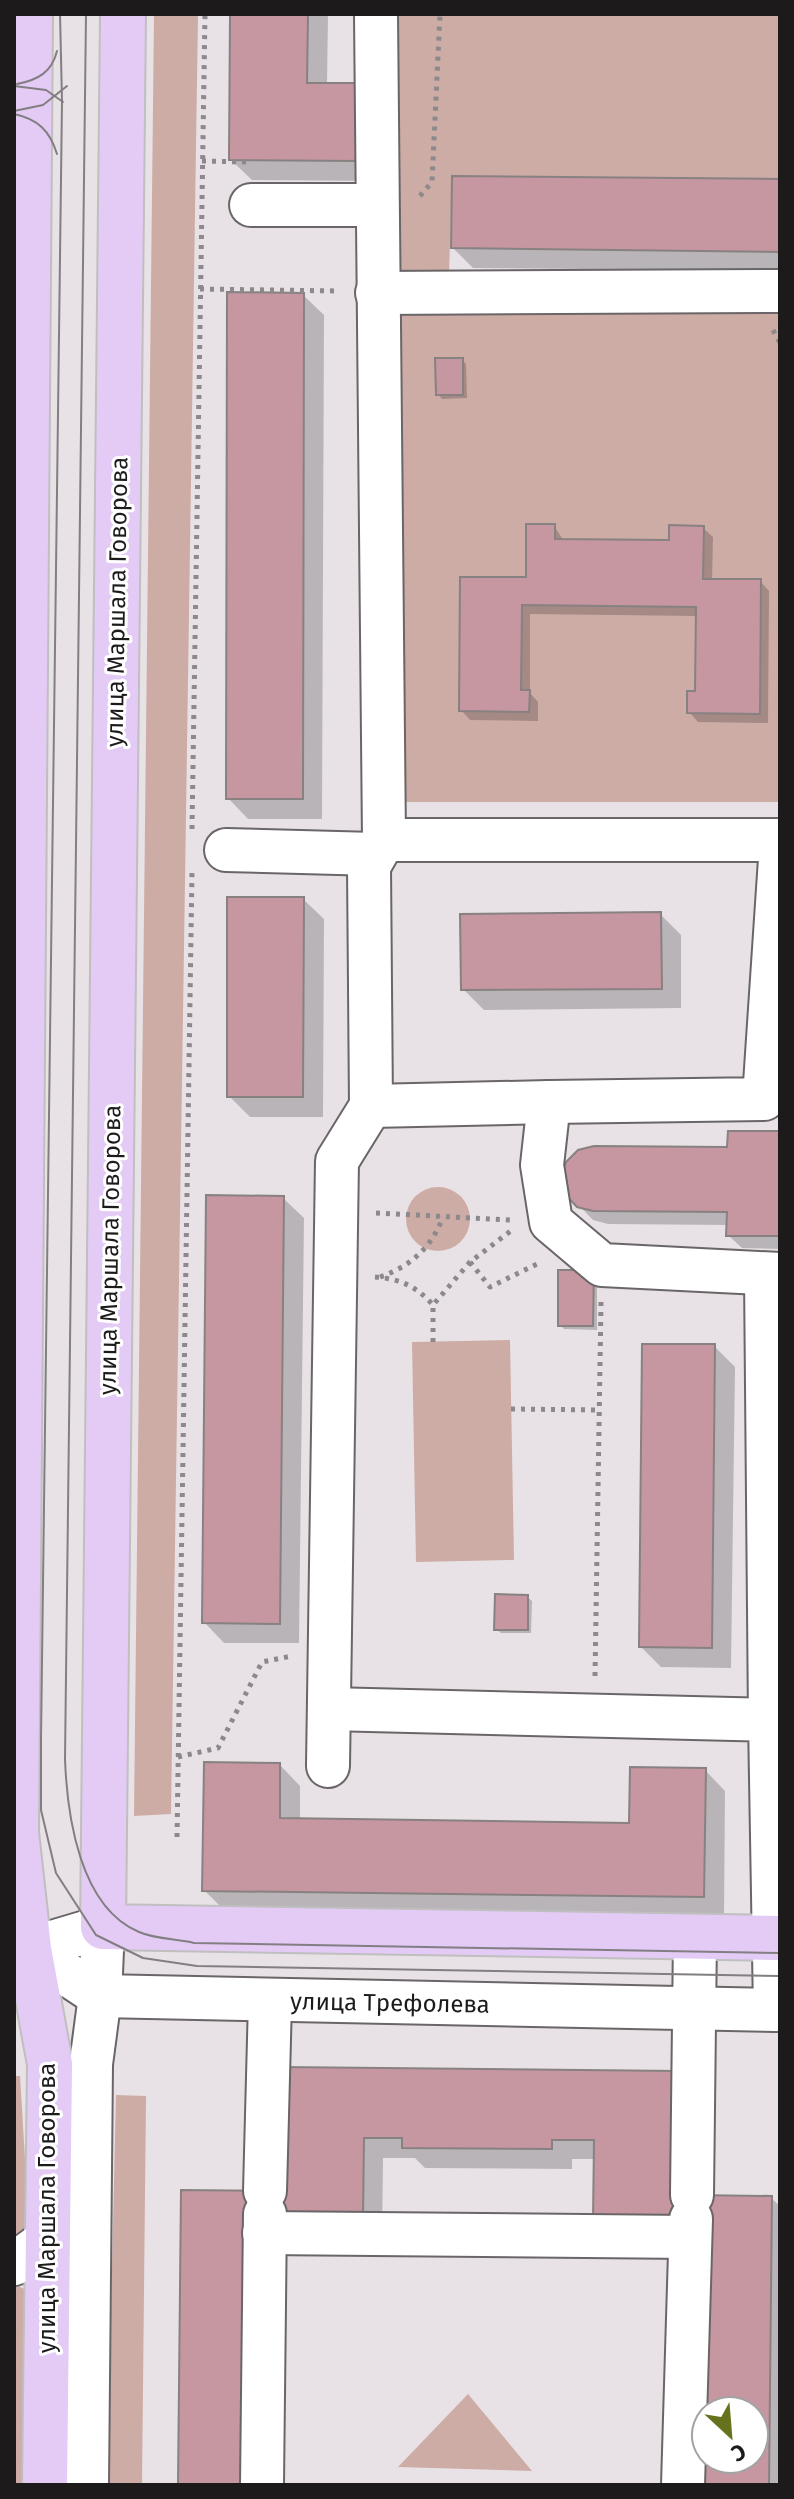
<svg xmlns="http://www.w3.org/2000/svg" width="794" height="2499" font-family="'Fira Sans',sans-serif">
	<rect width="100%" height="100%" fill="#e8e2e6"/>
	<g fill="#cdaca5">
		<path d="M154 14H198L171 1814 134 1816Z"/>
		<path d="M391 14H780V179L452 176 449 274 391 277Z"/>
		<path d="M780 303V802H393L386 307Z"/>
		<circle cx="438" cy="1219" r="32"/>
		<path d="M510 1340 514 1560 416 1562 412 1342Z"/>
		<path d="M14 2076H20L29 2225 14 2238Z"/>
		<path d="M116 2095 146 2096 142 2485H107Z"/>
		<path d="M14 2284 28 2291 25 2485H14Z"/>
		<path d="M468 2394 532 2471 398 2467Z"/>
	</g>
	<g fill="#0003" fill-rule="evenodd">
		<path d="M232 14H328L327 85 380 181 252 180 231 160Z"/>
		<path d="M780 181V271L473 268 453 248Z"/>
		<path d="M303 295 324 315 322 819H248L228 798Z"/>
		<path d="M462 360 466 364 467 398 442 399 438 394Z"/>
		<path d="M554 526 564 541 671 542 703 528 713 537 712 581H760L769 591 768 723 698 722 689 712 697 693 698 616 530 614V693L538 702V721L470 720 461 710Z"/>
		<path d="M303 899 324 919 323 1117H250L229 1096Z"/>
		<path d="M660 914 681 935V1008L484 1010 463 989Z"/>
		<path d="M780 1133V1249L742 1248 728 1235 729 1225 608 1224 593 1220 567 1193Z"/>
		<path d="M283 1198 304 1218 299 1643H224L204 1622Z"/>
		<path d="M597 1277V1330L564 1329 560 1325Z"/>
		<path d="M714 1346 735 1367 731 1668 661 1667 641 1647Z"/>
		<path d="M527 1597 532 1601 531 1633H501L496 1629Z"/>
		<path d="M280 1765 300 1786V1820L631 1825 705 1770 725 1791 724 1917 225 1911 204 1890Z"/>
		<path d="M283 2070 677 2073 697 2197 771 2198 780 2206V2485H702L705 2238 596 2159H572V2169L425 2168 415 2158H383L382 2239 269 2233 180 2485 282 2193ZM706 2411H754V2459H706Z"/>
	</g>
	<g fill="#c697a0" stroke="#888182" stroke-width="2" fill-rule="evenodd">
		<path d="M230 14H308L307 83H361L360 161 229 160Z"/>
		<path d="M452 176 780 179V252L451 248Z"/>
		<path d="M227 292 304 293 303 799H226Z"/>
		<path d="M435 358H463V395H436Z"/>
		<path d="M526 524H555V539L669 540V525L704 526 703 579H761L760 714 687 713V691H695L696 607 522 605 521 690H530L529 712 459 711 460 577H526Z"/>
		<path d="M227 897H304L303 1097H227Z"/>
		<path d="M661 912 662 989 461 990 460 914Z"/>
		<path d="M728 1131H780V1236H726L727 1212 593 1211 577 1207 565 1194 561 1178 566 1162 578 1150 594 1146 727 1147Z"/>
		<path d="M206 1195 284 1196 280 1624 202 1623Z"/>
		<path d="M558 1270H594L593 1326H558Z"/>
		<path d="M642 1344H715L712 1648 639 1647Z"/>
		<path d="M495 1594 528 1595V1630H494Z"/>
		<path d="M204 1762 280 1763V1818L629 1823 630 1767 706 1768 704 1897 202 1891Z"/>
		<path d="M281 2067 678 2071 677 2222 593 2221 594 2140H552V2149L402 2148V2138H364L363 2219 279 2218Z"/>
		<path d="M181 2190 280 2191 247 2485H178Z"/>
		<path d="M692 2195 772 2196 769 2485H700ZM706 2411H754V2459H706Z"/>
	</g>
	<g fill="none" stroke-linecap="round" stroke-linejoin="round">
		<defs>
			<g id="minor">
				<path d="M376 14 384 840H780"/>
				<path d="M251 205H377"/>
				<path d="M377 293 780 291"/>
				<path d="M226 850 375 854"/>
				<path d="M780 859 764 1099 549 1102 542 1165 551 1222 602 1265 780 1274"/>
				<path d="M371 1106 549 1102"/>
				<path d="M766 1274 770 1720"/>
				<path d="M329 1709 770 1720 775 2010"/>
				<path d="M328 1766 337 1161 371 1106 369 866 384 840"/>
				<path d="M14 1947 29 1949 100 1996 780 2010"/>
				<path d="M29 1949 103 1927 100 1996 91 2064 87 2485"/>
				<path d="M265 2191 270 2001"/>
				<path d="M692 2195 695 1936"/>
				<path d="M264 2233 690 2237"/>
				<path d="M14 2264 48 2239H77"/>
				<path d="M262 2485 265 2214"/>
				<path d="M683 2485 691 2219"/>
			</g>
			<g id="major">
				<path d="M30 14 16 1833 29 1949 50 2064 45 2485"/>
				<path d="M123 14 103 1927 780 1938"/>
			</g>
		</defs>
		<use href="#minor" stroke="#6a6568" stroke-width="46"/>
		<use href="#major" stroke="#bfbfbf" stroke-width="48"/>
		<g stroke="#8c888b" stroke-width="5" stroke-dasharray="4 6" stroke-linecap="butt">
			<path d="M202 161 249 162"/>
			<path d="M420 196 432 182 440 14"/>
			<path d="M200 289 339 291"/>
			<path d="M773 330 780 343"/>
			<path d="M192 829 205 14"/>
			<path d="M376 1213 510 1220"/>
			<path d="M470 1262 490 1287 537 1264"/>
			<path d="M375 1277C400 1279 416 1286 433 1305"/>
			<path d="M380 1277C411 1266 431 1248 443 1217"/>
			<path d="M433 1342V1305L470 1262 512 1230"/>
			<path d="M511 1409 600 1410"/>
			<path d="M595 1676 601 1302"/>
			<path d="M178 1757 218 1748 262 1662 292 1656"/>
			<path d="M177 1837 192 871"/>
		</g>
		<use href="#minor" stroke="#fff" stroke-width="42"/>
		<use href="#major" stroke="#e4cbf6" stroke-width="44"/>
		<g stroke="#827e81" stroke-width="2">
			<path d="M60 14 62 101 41 1740V1810L56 1873 96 1935 143 1958 197 1966 780 1976"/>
			<path d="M86 14 65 1759C67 1814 79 1907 139 1932 155 1939 177 1939 194 1943L780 1953"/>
			<path d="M17 84C38 80 52 72 57 51"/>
			<path d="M14 86 46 90 63 102"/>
			<path d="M14 111 43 105 67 86"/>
			<path d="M14 114C38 119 50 131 57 154"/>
		</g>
	</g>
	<g text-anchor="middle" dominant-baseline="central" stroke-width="6" stroke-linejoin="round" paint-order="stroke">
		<g font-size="24" fill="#1c1a1b" stroke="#fff">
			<text transform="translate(117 602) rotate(-89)">улица Маршала Говорова</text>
			<text transform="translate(110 1250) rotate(-89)">улица Маршала Говорова</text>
			<text transform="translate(390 2003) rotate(1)">улица Трефолева</text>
			<text transform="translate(47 2208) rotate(-90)">улица Маршала Говорова</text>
		</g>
	</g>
	<rect width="794" height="2499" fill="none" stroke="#1c1a1b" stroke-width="32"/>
	<g transform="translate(730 2435) rotate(154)"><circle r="38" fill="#ffffff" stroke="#a4a3a4" stroke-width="2"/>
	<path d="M0-6L14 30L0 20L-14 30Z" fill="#66721d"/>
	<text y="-12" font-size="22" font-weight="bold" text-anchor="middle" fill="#1c1a1b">С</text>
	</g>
</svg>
